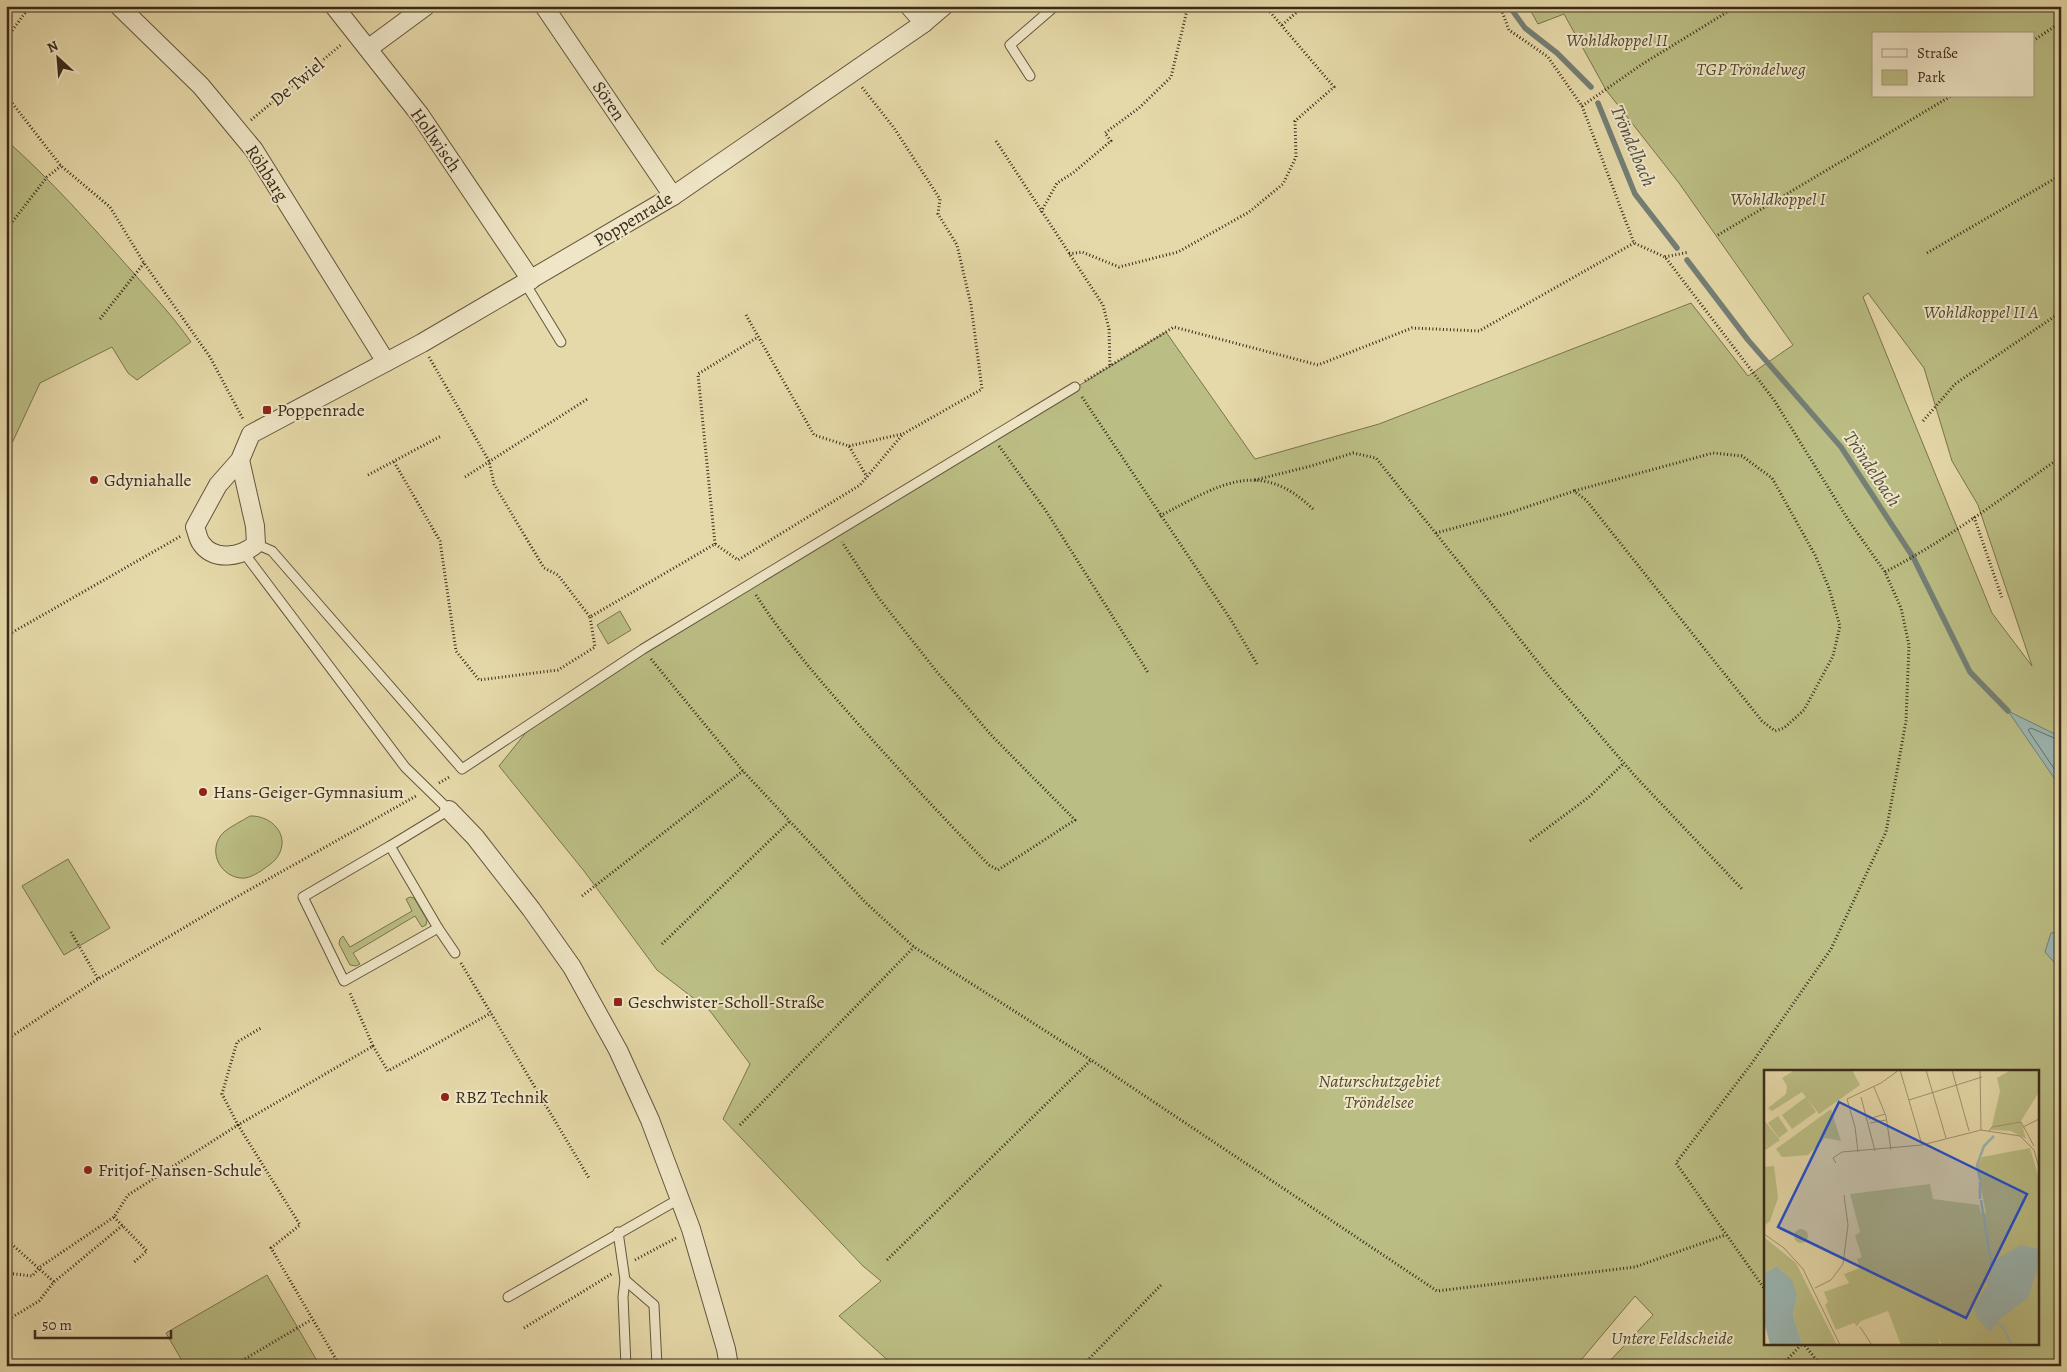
<svg xmlns="http://www.w3.org/2000/svg" width="2067" height="1372" font-family="Alegreya,serif">
	<rect width="100%" height="100%" fill="#e6d9a9"/>
	<filter id="stains"><feTurbulence type="fractalNoise" baseFrequency=".004" numOctaves="4"/><feColorMatrix values="0 0 0 0 .2 0 0 0 0 .09 0 0 0 0 .02 0 0 0 .5 -.17"/></filter>
	<radialGradient id="worn" r=".72"><stop offset=".6" stop-color="#630" stop-opacity="0"/><stop offset="1" stop-color="#630" stop-opacity=".3"/></radialGradient>
	<g fill="#bbbe84" stroke="#7a744f" fill-rule="evenodd">
		<path d="M1528 6H2061V1366H1605L1653 1315 1635 1296 1576 1366H894L839 1316 881 1281 863 1266 723 1119 750 1064 710 1011 657 970 584 871 499 766 536 720 1166 332 1255 459 1379 424 1691 303 1748 376 1793 345 1679 183 1606 90 1564 14 1538 24ZM1873 34H2033V96H1873ZM1868 293 1924 368 1952 461 1978 505 2032 666 1992 613 1863 297ZM1766 1071H2038V1343H1766Z"/>
		<path d="M6 140C51 180 90 224 130 269 151 293 173 316 191 342L137 380 128 373 112 347 40 383 6 456Z"/>
		<path d="M620 611 631 630 608 644 597 625Z"/>
		<path d="M250 816C271 815 291 835 278 856 274 863 267 866 261 871 254 875 248 879 240 878 218 875 207 848 224 832 231 826 242 821 250 816Z"/>
		<path d="M68 859 110 928 64 955 22 886Z"/>
		<path d="M410 897 414 898 427 920 426 925 422 927 415 916 353 953 360 964 356 966 350 965 339 944 340 939 343 936 350 947 412 911 406 899Z"/>
		<path d="M267 1275 320 1366H185L166 1333Z"/>
	</g>
	<g fill="#9bb7b3" stroke="#747f76">
		<path d="M2008 711 2061 737V788Z"/>
		<path d="M2061 932V968L2060 969 2045 952 2051 933Z"/>
	</g>
	<g fill="none" stroke-linecap="round" stroke-linejoin="round">
		<path stroke="#6a7066" stroke-width="1" d="M2061 741 2031 728 2028 730 2061 779"/>
		<g stroke="#747f76" stroke-width="5.5">
			<path d="M1509 6 1525 28 1557 53 1591 87"/>
			<path d="M1598 103 1635 194 1677 248"/>
			<path d="M1687 260 1748 340 1841 447 1913 557 1970 672 2008 711"/>
		</g>
		<defs>
			<g id="lane">
				<path d="M1030 76 1010 45 1055 6"/>
				<path d="M525 283 561 342"/>
				<path d="M256 544 272 551 462 769 643 649 1075 387"/>
				<path d="M244 553 405 767 449 810 390 846"/>
				<path d="M390 846 438 928 344 981 303 897Z"/>
				<path d="M438 928 455 953"/>
				<path d="M618 1232 625 1280 623 1297 626 1366"/>
				<path d="M625 1280 654 1305 657 1366"/>
				<path d="M508 1297 679 1199"/>
			</g>
			<g id="street">
				<path d="M119 6 201 86 254 150 386 362"/>
				<path d="M334 6 420 115 531 280"/>
				<path d="M544 6 673 196"/>
				<path d="M909 6 924 23"/>
				<path d="M369 48 426 6"/>
				<path d="M240 460 255 526 256 544C241 557 214 562 201 543 198 539 197 532 195 527L218 485 240 460 251 434 422 343 673 196 924 23 944 6"/>
				<path d="M449 810 475 837 531 909 572 967 618 1050 650 1120 691 1229 726 1349 729 1366"/>
			</g>
		</defs>
		<use href="#lane" stroke="#64563e" stroke-width="11"/>
		<use href="#street" stroke="#64563e" stroke-width="20"/>
		<g stroke="#392a1a" stroke-width="3" stroke-dasharray="1 2.5" stroke-linecap="butt">
			<path d="M1500 6 1509 30 1548 57 1582 106 1634 243 1665 257 1774 400 1849 521 1885 572 1901 608 1909 645 1906 721 1886 832 1831 949 1752 1063 1676 1163 1766 1291"/>
			<path d="M1282 25 1304 6"/>
			<path d="M6 39 30 6"/>
			<path d="M2033 41 2061 22"/>
			<path d="M6 95 61 166 110 207 144 263 210 357 243 419"/>
			<path d="M1582 106 1644 63 1737 6"/>
			<path d="M251 120 342 44"/>
			<path d="M996 141 1103 305 1109 329 1110 367"/>
			<path d="M1041 212 1057 183 1073 173 1111 141 1105 133 1139 108 1171 77 1188 6"/>
			<path d="M6 230 47 177 61 166"/>
			<path d="M1718 235 1951 96"/>
			<path d="M1927 253 2061 175"/>
			<path d="M1069 254 1082 252 1119 267 1178 252 1249 212 1283 184 1296 157 1295 121 1334 87 1265 6"/>
			<path d="M1665 257 1689 252"/>
			<path d="M746 315 814 435 849 446 867 477"/>
			<path d="M100 319 144 263"/>
			<path d="M429 357 489 461 494 484 544 568 558 575 590 617 715 544 738 560 860 485 903 434 982 389 971 305 957 245 938 214 940 199 894 128 861 86"/>
			<path d="M1085 381 1174 327 1318 365 1412 328 1479 331 1634 243"/>
			<path d="M1082 397 1231 620 1257 664"/>
			<path d="M1923 421 1955 384 2061 312"/>
			<path d="M849 446 902 434"/>
			<path d="M999 446 1046 511 1149 674"/>
			<path d="M394 462 440 541 456 651 479 680 558 670 595 647 590 617"/>
			<path d="M368 475 441 436"/>
			<path d="M465 477 589 398"/>
			<path d="M1255 480 1311 466 1353 453 1376 458 1549 676 1635 776 1742 889"/>
			<path d="M1160 516C1218 486 1259 456 1314 510"/>
			<path d="M1974 517 2002 598"/>
			<path d="M1436 533 1509 513 1574 491 1586 500 1762 721 1775 731 1784 728 1804 710 1833 656 1840 626 1829 588 1815 555 1772 478 1742 456 1713 453 1574 491"/>
			<path d="M715 544 698 374 758 337"/>
			<path d="M1885 572C1947 540 2003 497 2061 457"/>
			<path d="M756 595C786 642 823 684 860 726 902 773 945 820 989 865L998 870 1075 820 992 736 937 672 878 597 842 542"/>
			<path d="M6 636 181 536"/>
			<path d="M651 659 743 771 866 903 914 947 1091 1060 1437 1291 1635 1267 1725 1235"/>
			<path d="M439 783 451 776"/>
			<path d="M1530 841 1589 797 1624 763"/>
			<path d="M582 896 743 771"/>
			<path d="M71 932 98 979"/>
			<path d="M662 944 790 821"/>
			<path d="M461 963 589 1178"/>
			<path d="M6 1040 98 979 217 908 416 796"/>
			<path d="M373 1046 388 1071 491 1013"/>
			<path d="M740 1125 914 947"/>
			<path d="M114 1217 147 1251 133 1263"/>
			<path d="M6 1239 54 1282"/>
			<path d="M635 1260 676 1238"/>
			<path d="M887 1260 1091 1060"/>
			<path d="M6 1273 32 1276 40 1267 114 1217 128 1195 238 1125 222 1094 237 1042 261 1028"/>
			<path d="M6 1321 39 1301 54 1282 123 1225"/>
			<path d="M524 1328 613 1273"/>
			<path d="M1803 1343 1821 1366"/>
			<path d="M233 1366 311 1320"/>
			<path d="M340 1366 271 1248 300 1225 238 1125 373 1046 350 993"/>
			<path d="M1082 1366 1162 1284"/>
			<path d="M1781 1366 1803 1343"/>
		</g>
		<use href="#lane" stroke="#efe6c7" stroke-width="9"/>
		<use href="#street" stroke="#efe6c7" stroke-width="18"/>
	</g>
	<g fill="#8f2418" stroke="#efe6c7" stroke-width="2">
		<rect x="262" y="405" width="10" height="10" rx="2.5"/>
		<circle cx="94" cy="480" r="5"/>
		<circle cx="203" cy="792" r="5"/>
		<rect x="613" y="997" width="10" height="10" rx="2.5"/>
		<circle cx="445" cy="1097" r="5"/>
		<circle cx="88" cy="1170" r="5"/>
	</g>
	<g text-anchor="middle" dominant-baseline="central" stroke-width="4" stroke-linejoin="round" paint-order="stroke">
		<g font-size="18" font-style="italic" fill="#53482f" stroke="#efe6c7">
			<text x="1617" y="40">Wohldkoppel II</text>
			<text x="1751" y="69">TGP Tröndelweg</text>
			<text x="1778" y="199">Wohldkoppel I</text>
			<text x="1981" y="312">Wohldkoppel II A</text>
			<text x="1379" y="1081">Naturschutzgebiet<tspan x="1379" dy="21">Tröndelsee</tspan></text>
			<text x="1672" y="1338">Untere Feldscheide</text>
		</g>
		<g font-size="18" fill="#392a1a" stroke="#efe6c7">
			<text transform="translate(297 82) rotate(-40)">De Twiel</text>
			<text transform="translate(609 101) rotate(56)">Sören</text>
			<text transform="translate(436 140) rotate(55)">Hollwisch</text>
			<text transform="translate(267 173) rotate(57)">Röhbarg</text>
			<text transform="translate(633 219) rotate(-31)">Poppenrade</text>
		</g>
		<g font-size="18" fill="#392a1a" stroke="#efe6c7" text-anchor="start">
			<text x="277" y="410">Poppenrade</text>
			<text x="104" y="480">Gdyniahalle</text>
			<text x="213" y="792">Hans-Geiger-Gymnasium</text>
			<text x="628" y="1002">Geschwister-Scholl-Straße</text>
			<text x="455" y="1097">RBZ Technik</text>
			<text x="98" y="1170">Fritjof-Nansen-Schule</text>
		</g>
		<g font-size="19" font-style="italic" fill="#524d40" stroke="#efe6c7">
			<text transform="translate(1633 146) rotate(67)">Tröndelbach</text>
			<text transform="translate(1872 469) rotate(56)">Tröndelbach</text>
		</g>
	</g>
	<g transform="translate(1764 1070)">
		<rect width="275" height="275" fill="#e6d9a9"/>
		<path d="M31 0H88L96 15 55 44 38 22 8 41 4 38 22 24 23 16 18 8ZM247 0H275V22L257 51 262 69 247 61 227 60 236 21 233 8ZM42 27 52 42 28 59 18 45ZM67 39 77 71 61 68 44 85 18 87 12 79ZM14 46 24 61 15 68 4 53ZM0 50 16 70 0 81ZM266 78 275 109V275H178L174 268 176 275H137L124 241 97 251 93 256 90 253 72 260 61 235 64 232 60 222 85 213 80 204 96 198 93 189 98 187 91 166 96 162 86 124 166 114 169 129 215 135 217 143H222L213 98 218 87ZM10 96 14 128 6 151 0 156V97ZM30 166a7 7 0 1 1 14 0a7 7 0 1 1-14 0ZM0 167 32 193 73 275H38L29 245 33 225 12 196 0 204Z" fill="#bbbe84"/>
		<path d="M256 175 275 179V193L264 228 237 248 226 262 212 247 210 237 224 214 219 209H225L226 186 230 191ZM12 196 28 210 33 225 29 245 38 275H6L0 251V204Z" fill="#9bb7b3"/>
		<path fill="none" stroke="#9bb7b3" stroke-width="2.5" d="M216 110 213 95 220 76 230 66M216 112V129M217 130 226 186M232 253 238 256 247 273"/>
		<path fill="none" stroke="#a19370" stroke-width="1" d="M136 0 158 75M162 0 182 68M188 0 205 61M216 0 217 60M110 17 122 46 127 80M97 27 111 81M145 30 218 7M105 49 121 44M106 53 122 50M259 57 275 49M225 61 228 57 257 52 270 76M94 82 91 57 83 29 117 13 135 0M72 93 69 88 78 82 158 75 217 60 256 66 270 80 275 98M0 164 20 178 39 199 76 275M51 218 67 210 79 194 84 155 80 125M96 257 108 275"/>
		<path fill="#1d4ed8" fill-opacity="0.15" stroke="#1d4ed8" stroke-width="2.5" d="M75 32 263 124 202 248 14 157Z"/>
		<rect width="275" height="275" fill="none" stroke="#392a1a" stroke-width="2.5"/>
	</g>
	<rect width="2067" height="1372" fill="none" stroke="#e6d9a9" stroke-width="25"/>
	<rect x="8" y="8" width="2052" height="1357" fill="none" stroke="#392a1a" stroke-width="2.5"/>
	<rect x="12" y="12" width="2042" height="1347" fill="none" stroke="#392a1a"/>
	<rect x="1872" y="32" width="162" height="65" fill="#efe6c7" stroke="#a69b82"/>
	<rect x="1882" y="49" width="25" height="8" fill="#efe6c7" stroke="#a69b82"/>
	<text x="1917" y="58" font-size="15" fill="#392a1a">Straße</text>
	<rect x="1882" y="70" width="25" height="15" fill="#bbbe84" stroke="#a69b82"/>
	<text x="1917" y="82" font-size="15" fill="#392a1a">Park</text>
	<g transform="translate(58 58) rotate(334)" stroke="#efe6c7" stroke-width="4" paint-order="stroke">
	<path d="M0-4L9 19L0 12L-9 19Z" fill="#392a1a"/>
	<text y="-8" font-size="14" font-weight="bold" text-anchor="middle" fill="#392a1a">N</text>
	</g>
	<path d="M35 1330v8h136v-8" fill="none" stroke="#392a1a" stroke-width="2.5"/>
	<text x="42" y="1330" font-size="15" fill="#392a1a" stroke="#efe6c7" stroke-width="4" paint-order="stroke">50 m</text>
	<rect width="100%" height="100%" filter="url(#stains)"/>
	<rect width="100%" height="100%" fill="url(#worn)"/>
</svg>
